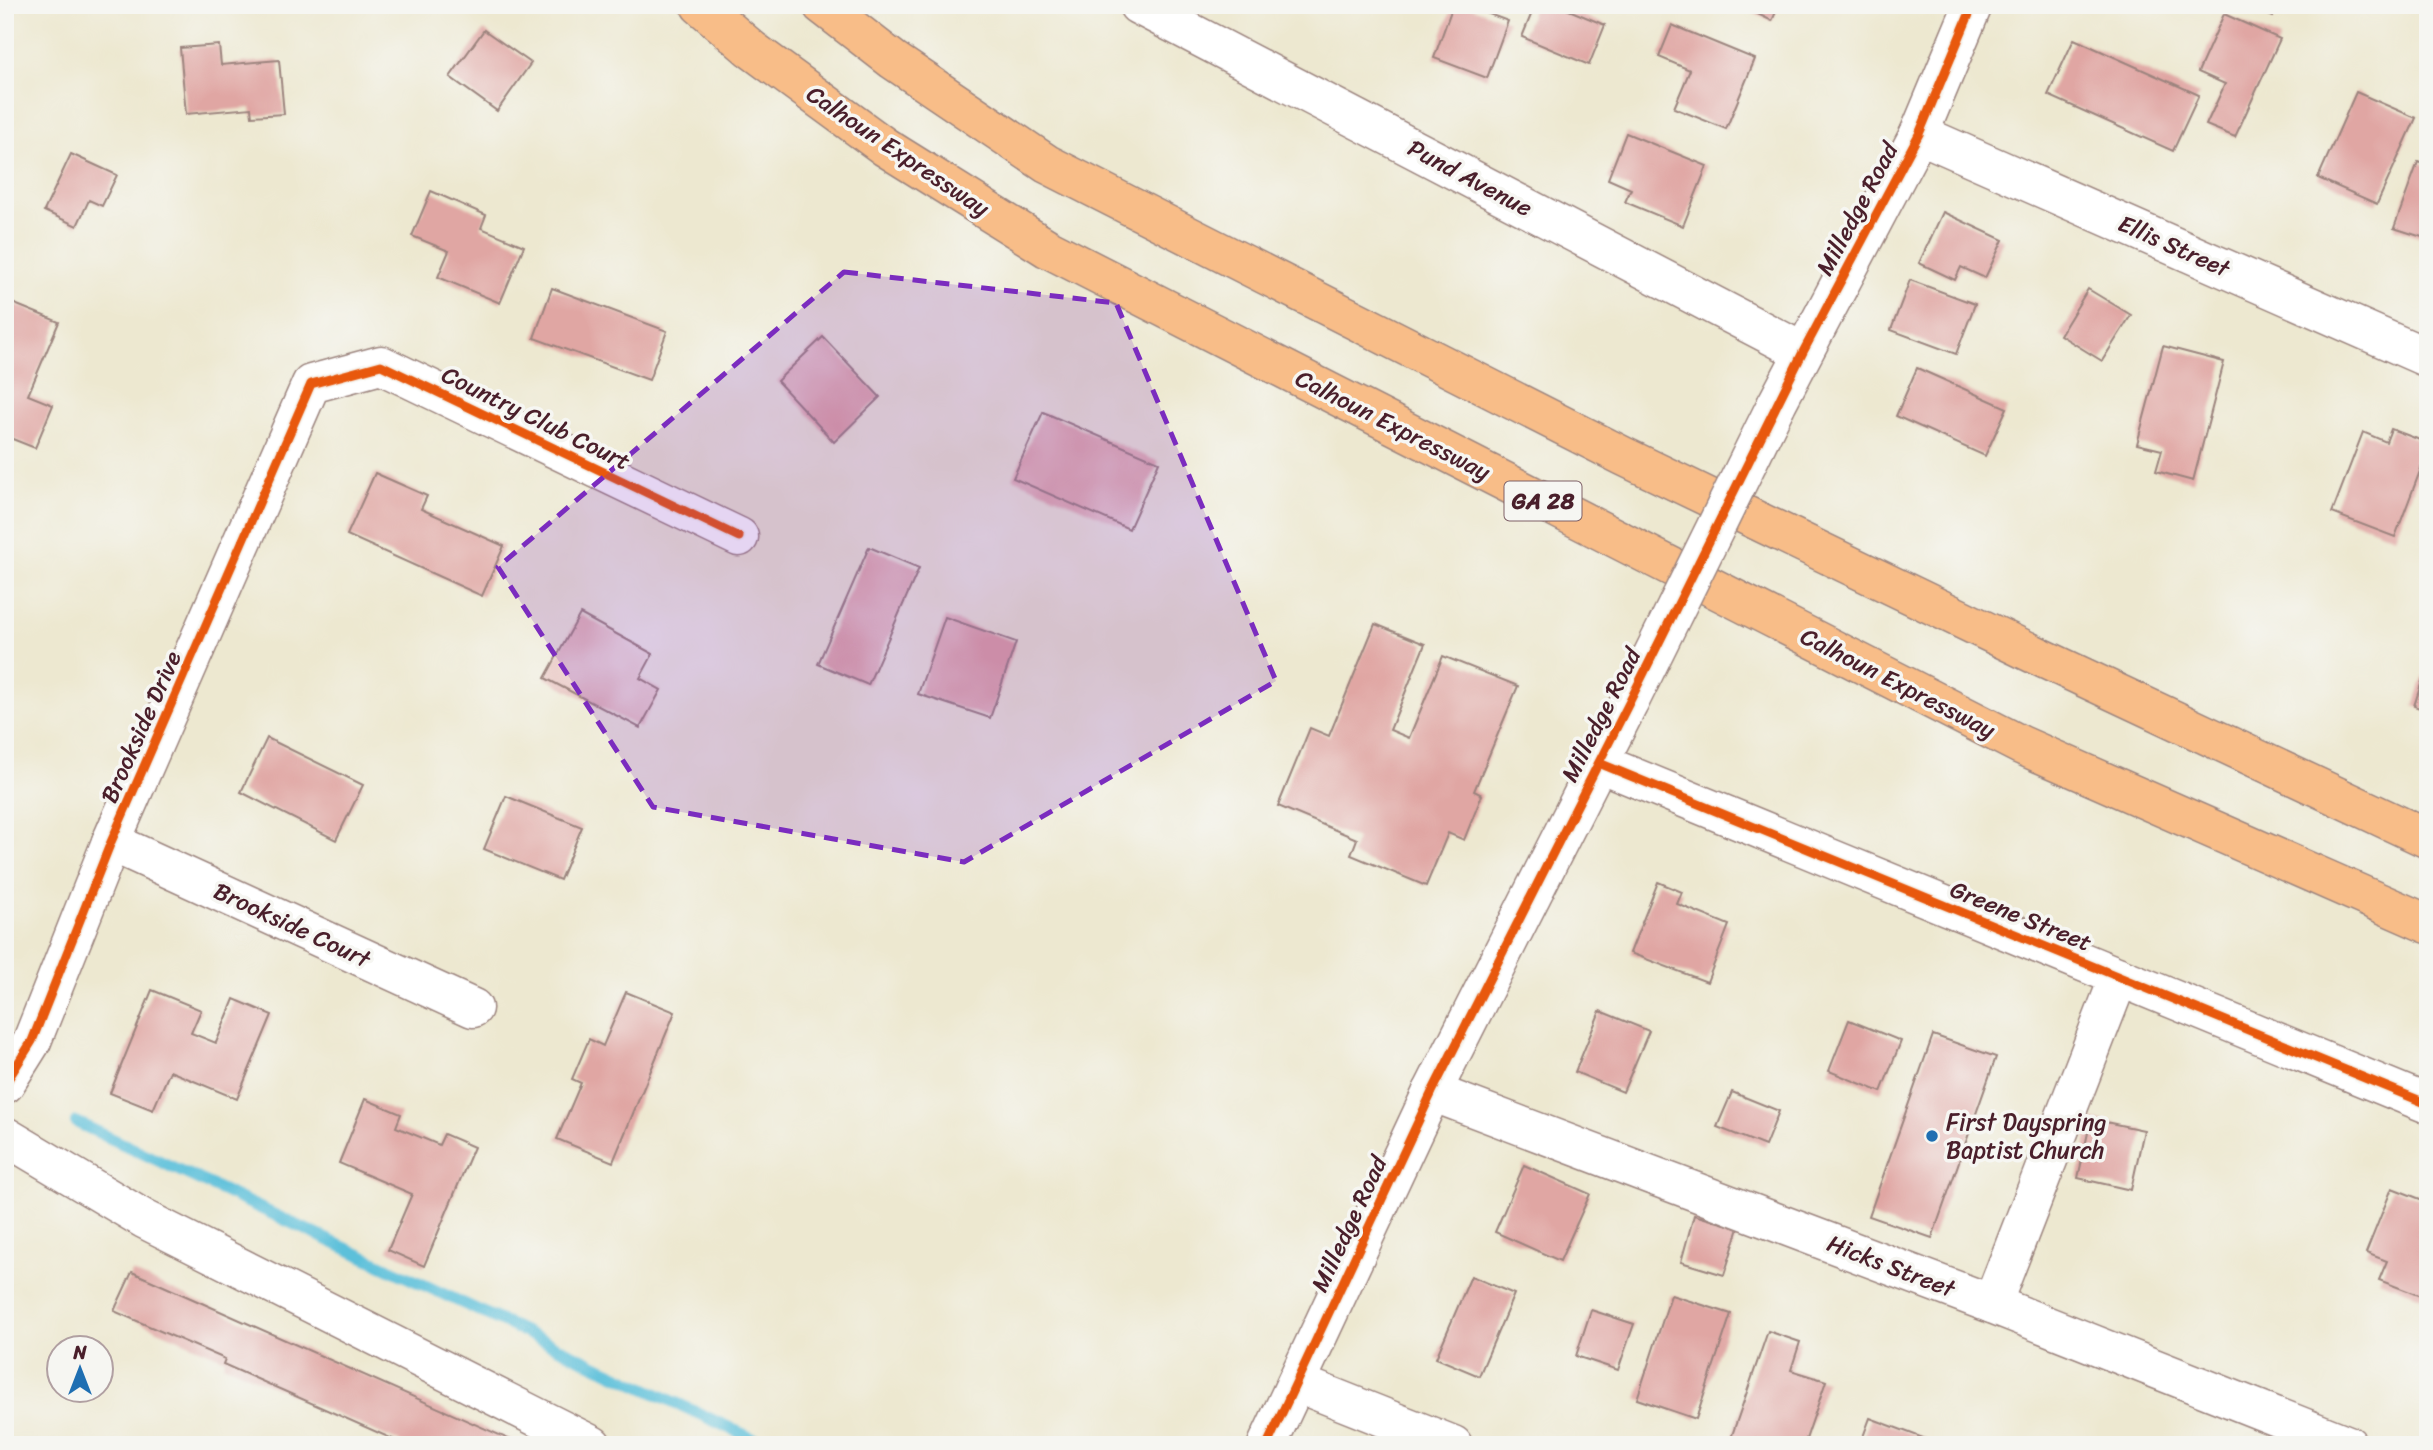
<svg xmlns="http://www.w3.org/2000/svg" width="2433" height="1450" font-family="Sriracha,sans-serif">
	<rect width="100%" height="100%" fill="#f6f6f2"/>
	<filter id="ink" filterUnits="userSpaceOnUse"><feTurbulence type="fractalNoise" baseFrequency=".0143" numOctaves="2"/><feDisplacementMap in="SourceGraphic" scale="14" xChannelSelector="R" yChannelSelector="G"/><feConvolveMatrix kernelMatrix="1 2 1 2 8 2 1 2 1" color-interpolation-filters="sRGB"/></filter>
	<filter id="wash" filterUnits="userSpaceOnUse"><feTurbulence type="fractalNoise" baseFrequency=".00686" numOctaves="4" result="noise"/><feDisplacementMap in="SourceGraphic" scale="28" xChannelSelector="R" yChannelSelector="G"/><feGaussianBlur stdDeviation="1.57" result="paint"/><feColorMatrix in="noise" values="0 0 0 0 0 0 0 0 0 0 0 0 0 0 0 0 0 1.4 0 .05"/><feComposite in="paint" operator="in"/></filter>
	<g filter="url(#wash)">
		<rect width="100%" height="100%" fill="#ede8d0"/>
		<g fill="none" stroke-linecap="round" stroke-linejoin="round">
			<path stroke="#5cc0da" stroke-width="12" d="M76 1122 766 1445"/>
		</g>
		<g id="blocks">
			<g fill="#e0a6a3">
				<path d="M1453 5H1465L1508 21 1487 78 1434 58Z"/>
				<path d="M1535 5H1557L1605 25 1589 65 1522 37Z"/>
				<path d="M1739 5H1779L1772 21Z"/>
				<path d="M2244 5H2277L2273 17Z"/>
				<path d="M2224 14 2280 39 2235 137 2206 125 2225 84 2198 72Z"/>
				<path d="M1672 25 1755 59 1726 129 1674 108 1690 70 1659 57Z"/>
				<path d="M484 30 531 63 497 111 450 77Z"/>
				<path d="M2074 39 2199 95 2173 151 2048 95Z"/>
				<path d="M219 45 221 65 279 60 284 114 252 116 251 108 186 114 180 48Z"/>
				<path d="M2356 92 2416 118 2377 204 2318 178Z"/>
				<path d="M1626 133 1707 166 1683 226 1625 202 1631 189 1608 179Z"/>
				<path d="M71 154 117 175 102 206 89 200 77 226 44 211Z"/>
				<path d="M2418 162 2428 166V239L2394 228Z"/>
				<path d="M431 191 486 215 481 228 524 246 500 303 438 277 449 251 412 236Z"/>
				<path d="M1943 212 2003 240 1985 278 1961 267 1955 280 1919 263Z"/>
				<path d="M1910 280 1975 304 1956 354 1891 330Z"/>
				<path d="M552 288 667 331 649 380 534 338Z"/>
				<path d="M2088 289 2131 315 2102 361 2060 335Z"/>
				<path d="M5 300 59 322 28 395 53 405 35 448 5 436Z"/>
				<path d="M823 337 880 397 834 442 777 381Z"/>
				<path d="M2163 346 2224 362 2193 481 2156 471 2162 450 2137 444Z"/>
				<path d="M1917 368 2007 408 1985 456 1896 416Z"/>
				<path d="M1043 412 1159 462 1129 529 1013 478Z"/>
				<path d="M2391 429 2428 443V450L2395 537 2332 513 2363 432 2386 442Z"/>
				<path d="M375 473 427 496 421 509 504 546 482 596 347 535Z"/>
				<path d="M869 547 919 568 868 685 818 664Z"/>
				<path d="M580 614 653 654 640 678 661 690 640 728 545 678Z"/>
				<path d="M945 617 1016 642 990 718 918 694Z"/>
				<path d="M1375 624 1425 644 1390 730 1409 738 1443 656 1518 686 1474 791 1482 795 1464 840 1448 833 1426 886 1351 855 1357 839 1278 806 1310 728 1329 736Z"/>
				<path d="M2427 666H2428V711L2414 706Z"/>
				<path d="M267 738 363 785 336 840 241 792Z"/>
				<path d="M506 796 582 827 560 880 484 849Z"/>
				<path d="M1658 882 1682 892 1677 904 1729 925 1707 982 1630 953Z"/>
				<path d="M152 990 201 1010 191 1033 216 1043 234 999 272 1015 237 1099 170 1071 153 1110 110 1093Z"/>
				<path d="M626 992 675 1012 613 1162 557 1139 581 1083 572 1079 589 1039 603 1046Z"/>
				<path d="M1600 1011 1649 1031 1623 1092 1575 1072Z"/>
				<path d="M1849 1020 1901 1041 1881 1092 1829 1071Z"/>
				<path d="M1933 1035 1996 1057 1932 1238 1869 1216Z"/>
				<path d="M1732 1092 1779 1111 1765 1146 1717 1127Z"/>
				<path d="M365 1099 401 1114 396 1127 439 1145 444 1134 474 1147 424 1266 388 1250 412 1194 339 1163Z"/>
				<path d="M2091 1119 2144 1130 2131 1190 2078 1178Z"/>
				<path d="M1524 1165 1590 1194 1560 1261 1495 1232Z"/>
				<path d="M2392 1188 2428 1202V1299L2379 1280 2387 1261 2366 1253Z"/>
				<path d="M1694 1215 1739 1228 1724 1275 1681 1262Z"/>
				<path d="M132 1272 522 1445H406L223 1364 225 1359 114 1311Z"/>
				<path d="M1471 1276 1514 1294 1479 1376 1436 1358Z"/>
				<path d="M1671 1295 1731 1314 1696 1419 1637 1399Z"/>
				<path d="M1591 1310 1634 1324 1618 1370 1576 1356Z"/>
				<path d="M1768 1331 1800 1342 1791 1370 1826 1381 1804 1445 1729 1444Z"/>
				<path d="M1870 1418 1926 1439 1924 1445H1860Z"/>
			</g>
		</g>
	</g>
	<g filter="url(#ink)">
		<use href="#blocks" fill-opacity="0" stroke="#9c847e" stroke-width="2"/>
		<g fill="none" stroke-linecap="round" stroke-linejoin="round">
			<defs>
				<g id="minor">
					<path d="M1138 5 1803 352"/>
					<path d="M1919 134 2428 358"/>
					<path d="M1776 405 1919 134 1973 5"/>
					<path d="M1599 763 2428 1104"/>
					<path d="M111 842 473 1008"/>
					<path d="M5 1084 32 1041 111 842 311 384 381 365 739 537"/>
					<path d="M1432 1092 1992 1304 2348 1445"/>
					<path d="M5 1136 144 1219 592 1445"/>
					<path d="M1992 1304 2119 977"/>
					<path d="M1297 1383 1453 1445"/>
					<path d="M1267 1445 1432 1092 1630 701"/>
				</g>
				<g id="highway">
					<path d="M700 5 751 49 885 147 1047 248 2021 745 2428 924"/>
					<path d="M822 5 893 60 1047 164 1623 456 2038 656 2428 839"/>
				</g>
			</defs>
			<use href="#minor" stroke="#9c847e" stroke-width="41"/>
			<use href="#highway" stroke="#9c847e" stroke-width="41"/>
			<use href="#minor" stroke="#fff" stroke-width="38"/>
			<use href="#highway" stroke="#f8bd88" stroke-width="38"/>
			<defs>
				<path id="minor-bridge" d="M1630 701 1776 405"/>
			</defs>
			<use href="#minor-bridge" stroke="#9c847e" stroke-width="41" stroke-linecap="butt"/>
			<use href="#minor-bridge" stroke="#fff" stroke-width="38"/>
			<defs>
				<g id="cycleway">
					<path d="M1599 763 2428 1104"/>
					<path d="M5 1084 32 1041 111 842 311 384 381 365 739 537"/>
					<path d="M1267 1445 1432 1092 1630 701 1803 352 1919 134 1973 5"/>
				</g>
			</defs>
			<use href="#cycleway" stroke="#f6f6f2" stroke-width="13"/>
			<use href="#cycleway" stroke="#e8590c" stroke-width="9"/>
		</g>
	</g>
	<path fill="#7b2cbf" fill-opacity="0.2" stroke="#7b2cbf" stroke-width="5" stroke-dasharray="14 9" stroke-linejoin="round" d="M844 272 1116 303 1276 681 964 862 653 807 498 567Z"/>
	<circle fill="#1f6fb2" stroke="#f6f6f2" stroke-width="2.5" cx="1932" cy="1136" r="7"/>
	<g text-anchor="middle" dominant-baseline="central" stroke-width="7" stroke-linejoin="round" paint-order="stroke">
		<rect fill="#f6f6f2" stroke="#7e6067" stroke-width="2" x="1504.5" y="481.5" width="77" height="39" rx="5"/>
		<g font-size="23" font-weight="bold" fill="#4a1f2b">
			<text x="1543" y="501">GA 28</text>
		</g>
		<g font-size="24" fill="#4a1f2b" stroke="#f6f6f2">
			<text transform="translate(898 151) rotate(34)">Calhoun Expressway</text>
			<text transform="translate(1470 178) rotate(28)">Pund Avenue</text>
			<text transform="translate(1857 209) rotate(-62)">Milledge Road</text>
			<text transform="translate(2174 246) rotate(24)">Ellis Street</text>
			<text transform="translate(536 418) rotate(26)">Country Club Court</text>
			<text transform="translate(1393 425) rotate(27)">Calhoun Expressway</text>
			<text transform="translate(1898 683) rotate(27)">Calhoun Expressway</text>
			<text transform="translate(1601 715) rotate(-63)">Milledge Road</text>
			<text transform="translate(141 727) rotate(-66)">Brookside Drive</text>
			<text transform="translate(2021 916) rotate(22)">Greene Street</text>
			<text transform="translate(292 925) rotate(25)">Brookside Court</text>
			<text transform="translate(1349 1224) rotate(-65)">Milledge Road</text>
			<text transform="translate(1891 1266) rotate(21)">Hicks Street</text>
		</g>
		<g font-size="24" fill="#4a1f2b" stroke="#f6f6f2" text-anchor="start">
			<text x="1946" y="1122">First Dayspring<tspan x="1946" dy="28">Baptist Church</tspan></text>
		</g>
	</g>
	<rect width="2433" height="1450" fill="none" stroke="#f6f6f2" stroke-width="28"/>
	<g transform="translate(80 1369)"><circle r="33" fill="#f6f6f2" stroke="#b1a0a2" stroke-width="2"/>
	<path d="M0-5L12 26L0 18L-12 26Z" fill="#1f6fb2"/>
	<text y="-10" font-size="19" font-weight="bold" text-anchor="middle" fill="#4a1f2b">N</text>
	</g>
</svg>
